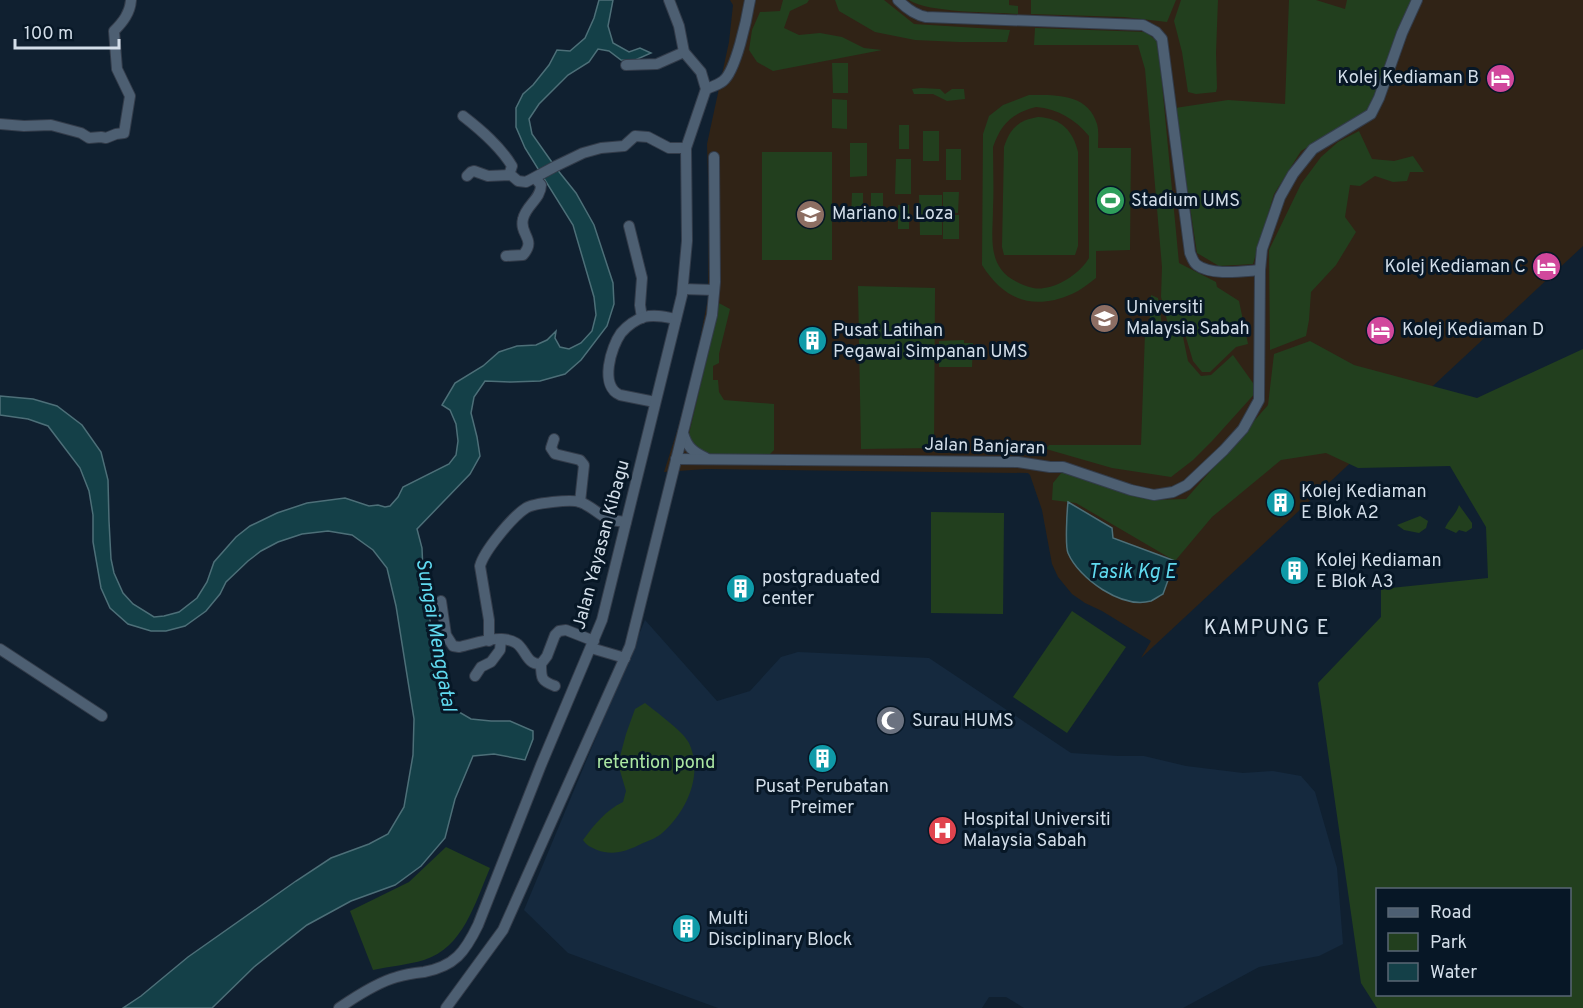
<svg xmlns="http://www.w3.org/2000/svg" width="1583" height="1008" font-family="Overpass,sans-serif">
	<rect width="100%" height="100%" fill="#102030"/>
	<path fill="#15293e" d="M645 620 717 701 750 691 781 657 798 652 929 658 1071 753 1118 756H1144L1186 766 1243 773 1273 771 1301 776 1315 792 1337 868 1343 944 1319 956 1259 967 1183 1008H1024L1006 997H989L982 1008H718L568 953 524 910Z"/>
	<path fill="#302316" d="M730 0H1583V246L1141 658 1151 641 1102 611 1085 603 1072 594 1058 577 1052 564 1042 510 1030 475 1028 473 706 469 664 472 677 431 696 360 708 298 709 210 707 144 729 42 733 5Z"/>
	<g fill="#223f1e" fill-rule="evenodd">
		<path d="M783 0H809L807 3 790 11 784 28 799 35 820 33 842 37 864 48 882 50 773 71 757 62 749 50 752 30 760 12 780 11Z"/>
		<path d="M835 0H884L914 24 1010 30 1007 42H959L915 40 875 32 839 11Z"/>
		<path d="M909 0H1009V5L1018 6V14C993 12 928 13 909 0Z"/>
		<path d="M1031 0H1176L1167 22 1124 17 1031 14Z"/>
		<path d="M1181 0H1218L1216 53 1217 88 1216 92 1196 94 1188 92 1182 52 1174 21Z"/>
		<path d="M1289 0H1316L1345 9 1347 0H1414L1378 99 1361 115 1301 151 1274 194 1253 264 1219 266 1197 253 1175 108 1228 100 1285 104Z"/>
		<path d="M1035 28 1146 32 1158 42 1179 263 1216 282 1217 287 1239 301 1248 344 1236 347 1210 372H1202L1193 361 1185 334 1168 324 1161 297 1162 267 1145 69 1138 45H1034Z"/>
		<path d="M832 63H848V93H833Z"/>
		<path d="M921 88 940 89 945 94 952 89H964L965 99 947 101 933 94H914L912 89Z"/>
		<path d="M1029 95C1055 95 1088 93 1097 124 1099 131 1098 140 1098 148H1131L1130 250 1096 251V278C1088 284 1081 290 1072 294 1033 311 1004 300 982 265L983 134 989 116 1003 105ZM1036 107C1058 109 1075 119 1089 136V258C1081 272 1061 286 1044 288 1035 290 1025 286 1017 282 986 267 993 236 993 208 994 188 993 167 993 147 1001 124 1012 113 1036 107Z"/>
		<path d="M832 99 847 100V129L832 128Z"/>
		<path d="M1038 117C1061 118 1073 131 1078 152V246L1075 255H1004L1002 247 1004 147C1010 128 1019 120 1038 117Z"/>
		<rect x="899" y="125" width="10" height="24"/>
		<rect x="923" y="131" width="16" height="30"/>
		<path d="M1359 131 1372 159 1394 161 1413 156 1424 172H1410L1407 181 1393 182 1375 176 1360 186 1350 185 1345 217 1356 232 1336 265 1311 292 1309 320 1306 336 1270 350 1269 250 1301 184 1321 157 1338 142Z"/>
		<path d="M850 143H867V176L850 177Z"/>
		<rect x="946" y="149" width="15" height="31"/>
		<rect x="762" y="152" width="70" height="108"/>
		<path d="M896 159H911V194H895Z"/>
		<path d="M943 192H959L958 213 943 212Z"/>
		<path d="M852 193H863V217H851Z"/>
		<rect x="871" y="193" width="12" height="24"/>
		<path d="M919 195H942V235H920Z"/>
		<rect x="898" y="205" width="11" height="24"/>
		<rect x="943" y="215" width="16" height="24"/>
		<path d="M858 286 935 288 934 448 861 449Z"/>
		<path d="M1151 295 1158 298 1162 325 1183 337 1188 361 1201 376 1211 375 1233 355 1258 390 1212 441 1193 460 1171 477 1112 468 1046 449 1049 445H1141L1145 333H1149Z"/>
		<path d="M717 302 730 309 719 354V363L713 366V380H718L719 392 724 400 774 404V450L769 455H711L691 446 689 434 714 327Z"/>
		<path d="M964 340V343H973L972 367H939V341Z"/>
		<path d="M1310 341 1354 365 1477 398 1583 349V1008H1377L1361 983 1318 683 1381 617V589L1488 578 1486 527 1450 466 1358 468 1326 453 1281 460 1212 517 1175 561 1076 503 1052 500 1053 483 1062 472 1154 500 1186 499 1268 405 1274 354ZM1378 890H1570V994H1378Z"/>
		<path d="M1459 505 1472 523V528L1466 532 1459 530 1456 533 1445 528C1449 519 1456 515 1459 505Z"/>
		<path d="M931 512 1004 513 1003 614 931 613Z"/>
		<path d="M1420 516 1428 521 1426 528 1419 533 1404 530 1397 525Z"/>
		<path d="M1072 611 1126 647 1067 733 1013 697Z"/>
		<path d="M645 703C656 712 683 731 689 743 704 775 686 813 661 834 656 838 648 841 641 844 627 851 613 856 597 850 591 847 587 846 583 840 594 825 606 810 623 802L626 791 618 764 626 734 635 709Z"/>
		<path d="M446 847 490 868C475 903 463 948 424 960 408 965 390 966 373 970L350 911 409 882Z"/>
	</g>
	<g fill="#144048" stroke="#4d6f78" stroke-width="1.5">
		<path d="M599 0H613L608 26 613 43 629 52 640 48 651 53 633 61 621 60 609 51 598 49 589 62 568 75 539 104 529 119 532 134 556 168 576 193 594 225 613 283 614 304 607 326 581 360 565 374 540 381 511 382 485 381 474 397 471 413 477 437 480 456 470 474 417 529 422 548 424 598 429 615 444 696 452 708 471 719 491 721H510L533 731V739L525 760 494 754 473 756 455 799 445 838 421 866 395 885 351 901 307 925 254 967 212 1008H123L141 996 188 957 296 881 331 858 369 844 388 834 404 807 413 755 414 719 396 606 387 568 373 550 352 535 328 531 302 534 278 542 261 551 248 561 226 582 220 594 206 611 185 626 166 631H151L128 624 110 608 101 588 93 542V515L89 491 80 468 48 426 28 419 0 415V396L33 399 57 406 82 425 101 452 108 480 109 521 111 559 114 573 123 593 133 604 154 617 164 616 179 612 197 598 207 582 214 562 236 537 250 526 277 513 307 503 345 498 369 506 378 505 385 507 390 506 398 497 403 487 449 464 456 455 458 441 456 424 450 410 442 405 455 383 483 366 499 352 517 346 536 345 547 340 556 331 555 338 560 347 569 349 581 343 592 331 596 315 594 297 573 225 525 148 516 127V108L523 94 533 85 549 65 557 50 570 51 585 38 594 18Z"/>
		<path d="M1068 502 1112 528 1113 538 1175 561 1163 594C1159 596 1155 599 1151 601 1122 609 1079 579 1068 553 1065 546 1067 511 1068 502Z"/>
	</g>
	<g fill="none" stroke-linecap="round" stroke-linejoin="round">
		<defs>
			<g id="minor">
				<path d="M898 0C906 8 915 15 926 17L1143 25 1156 32 1162 39 1190 253C1192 257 1193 262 1197 265 1211 276 1244 271 1260 270"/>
				<path d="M626 65 657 64 684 52"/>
				<path d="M706 89C711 87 718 85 723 81 736 71 747 18 750 0"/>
				<path d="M463 116C481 130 500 146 512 166L509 175"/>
				<path d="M0 124 24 126 51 125 81 133 89 138 101 137 106 138 116 134 124 133 130 96 117 69 114 31C123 22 130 13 131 0"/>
				<path d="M467 176 471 172 474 171 488 176 511 175 518 181 526 182 556 166 583 153 601 148 624 146 635 136 648 137 669 148H686"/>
				<path d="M629 226 642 278 640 305 642 318"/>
				<path d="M506 256 523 255C537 239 519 235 523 219 526 205 541 199 541 185L535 178"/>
				<path d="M683 289 714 290"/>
				<path d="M655 402 620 395C599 386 611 347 621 333 627 326 635 320 644 317 655 314 666 317 676 319"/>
				<path d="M683 433C687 447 693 452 706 458"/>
				<path d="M554 439 551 448 555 454 580 460 584 465 580 502"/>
				<path d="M676 459 1018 462 1050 467H1063L1131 490 1154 495 1173 492 1187 485 1224 450 1243 429 1259 400 1260 270 1262 249 1280 197 1293 174 1313 149 1371 114 1379 98 1402 33 1417 0"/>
				<path d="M441 601 446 635 453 646 459 647C475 644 500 633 516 643 526 649 526 665 541 664L547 656 555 635 559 631 566 630 594 641"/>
				<path d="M489 641V620L480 566C484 551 512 517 526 508 534 503 571 499 580 502 591 506 598 514 608 519 614 521 620 521 626 522"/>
				<path d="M591 648 625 658"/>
				<path d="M0 649 102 716"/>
				<path d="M541 664C541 678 541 681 555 686"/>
				<path d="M475 676 481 667 491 662 500 650 501 639"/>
				<path d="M339 1008C355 997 378 982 397 977 406 974 415 973 424 972 455 966 465 952 478 925L541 765 602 620 682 295 687 241 686 148 706 89 701 72 684 52 679 26 669 0"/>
				<path d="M446 1008 503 930 630 646 712 315 715 282 714 157"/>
			</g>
		</defs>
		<use href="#minor" stroke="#333c4a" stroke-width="12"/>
		<use href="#minor" stroke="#4d5f72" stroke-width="10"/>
	</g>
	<defs>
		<symbol id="hotel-disc" viewBox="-11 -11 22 22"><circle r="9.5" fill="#d1479c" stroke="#071726"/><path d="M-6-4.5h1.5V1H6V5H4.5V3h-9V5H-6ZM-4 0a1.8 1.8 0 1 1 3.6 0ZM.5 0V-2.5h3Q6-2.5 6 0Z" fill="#fff"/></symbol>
		<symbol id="stadium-disc" viewBox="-11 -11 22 22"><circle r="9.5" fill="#2e9e5b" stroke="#071726"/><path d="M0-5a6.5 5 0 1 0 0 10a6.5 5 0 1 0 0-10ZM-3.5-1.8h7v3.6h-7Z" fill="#fff"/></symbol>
		<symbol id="school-disc" viewBox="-11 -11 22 22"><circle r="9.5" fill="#8d6e63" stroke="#071726"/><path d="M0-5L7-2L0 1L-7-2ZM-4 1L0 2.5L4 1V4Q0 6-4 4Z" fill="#fff"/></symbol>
		<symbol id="university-disc" viewBox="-11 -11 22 22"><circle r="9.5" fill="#8d6e63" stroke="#071726"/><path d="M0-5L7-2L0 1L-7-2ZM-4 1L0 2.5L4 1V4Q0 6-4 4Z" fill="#fff"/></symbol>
		<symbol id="building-disc" viewBox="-11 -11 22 22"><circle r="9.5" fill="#0f9aa8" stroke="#071726"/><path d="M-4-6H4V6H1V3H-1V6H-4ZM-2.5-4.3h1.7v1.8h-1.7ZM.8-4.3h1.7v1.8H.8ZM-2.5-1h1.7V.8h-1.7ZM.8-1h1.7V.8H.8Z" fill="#fff"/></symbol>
		<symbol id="mosque-disc" viewBox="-11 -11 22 22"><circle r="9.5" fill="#6b7280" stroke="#071726"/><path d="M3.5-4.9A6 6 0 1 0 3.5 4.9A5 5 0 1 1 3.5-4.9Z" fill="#fff"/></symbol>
		<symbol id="hospital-disc" viewBox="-11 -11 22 22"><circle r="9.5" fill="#e0444e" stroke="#071726"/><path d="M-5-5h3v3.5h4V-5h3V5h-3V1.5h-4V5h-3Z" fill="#fff"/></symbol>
	</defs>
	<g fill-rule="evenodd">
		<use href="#hotel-disc" x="1484" y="62" width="33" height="33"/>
		<use href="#stadium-disc" x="1094" y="184" width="33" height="33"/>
		<use href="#school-disc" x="794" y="198" width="33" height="33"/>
		<use href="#hotel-disc" x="1530" y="250" width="33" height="33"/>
		<use href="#university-disc" x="1088" y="302" width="33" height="33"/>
		<use href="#hotel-disc" x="1364" y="314" width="33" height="33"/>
		<use href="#building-disc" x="796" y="324" width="33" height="33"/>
		<use href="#building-disc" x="1264" y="486" width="33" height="33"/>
		<use href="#building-disc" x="1278" y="554" width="33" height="33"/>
		<use href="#building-disc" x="724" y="572" width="33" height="33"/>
		<use href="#mosque-disc" x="874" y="704" width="33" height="33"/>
		<use href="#building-disc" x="806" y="742" width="33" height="33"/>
		<use href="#hospital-disc" x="926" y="814" width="33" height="33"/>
		<use href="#building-disc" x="670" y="912" width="33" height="33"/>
	</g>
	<g text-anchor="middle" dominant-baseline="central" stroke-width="6" stroke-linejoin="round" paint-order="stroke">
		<g font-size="18" fill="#d3dee9" stroke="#071726" text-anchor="start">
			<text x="1479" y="78" text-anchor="end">Kolej Kediaman B</text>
			<text x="1131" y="201">Stadium UMS</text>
			<text x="832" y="214">Mariano I. Loza</text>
			<text x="1526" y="267" text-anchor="end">Kolej Kediaman C</text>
			<text x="1126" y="308">Universiti<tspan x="1126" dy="21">Malaysia Sabah</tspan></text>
			<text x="1402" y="330">Kolej Kediaman D</text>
			<text x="833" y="331">Pusat Latihan<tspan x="833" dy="21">Pegawai Simpanan UMS</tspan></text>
			<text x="1301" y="492">Kolej Kediaman<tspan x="1301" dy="21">E Blok A2</tspan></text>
			<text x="1316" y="561">Kolej Kediaman<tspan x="1316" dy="21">E Blok A3</tspan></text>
			<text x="762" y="578">postgraduated<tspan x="762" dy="21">center</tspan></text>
			<text x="912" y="721">Surau HUMS</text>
			<text x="822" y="787" text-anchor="middle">Pusat Perubatan<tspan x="822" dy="21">Preimer</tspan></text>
			<text x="963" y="820">Hospital Universiti<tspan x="963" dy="21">Malaysia Sabah</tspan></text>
			<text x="708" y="919">Multi<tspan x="708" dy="21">Disciplinary Block</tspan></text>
		</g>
		<g font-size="18" fill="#d3dee9" stroke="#071726">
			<text transform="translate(985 447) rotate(2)">Jalan Banjaran</text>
			<text transform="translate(602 545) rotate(-75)">Jalan Yayasan Kibagu</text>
		</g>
		<g font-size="18" fill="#ace8a3" stroke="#071726">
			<text x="656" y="763">retention pond</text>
		</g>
		<g font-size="20" font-style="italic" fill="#60daf0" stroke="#071726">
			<text x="1132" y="573">Tasik Kg E</text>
			<text transform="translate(435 635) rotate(80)">Sungai Menggatal</text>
		</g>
		<g font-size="20" letter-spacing="1.5" fill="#d3dee9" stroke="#071726">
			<text x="1267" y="629">KAMPUNG E</text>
		</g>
	</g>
	<rect x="1376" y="888" width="195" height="108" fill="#071726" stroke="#596774" stroke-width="1.5"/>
	<rect x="1388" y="908" width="30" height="9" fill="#4d5f72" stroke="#596774" stroke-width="1.5"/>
	<text x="1430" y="918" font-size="18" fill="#d3dee9">Road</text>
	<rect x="1388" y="933" width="30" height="18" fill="#223f1e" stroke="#596774" stroke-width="1.5"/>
	<text x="1430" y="948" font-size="18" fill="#d3dee9">Park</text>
	<rect x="1388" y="963" width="30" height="18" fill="#144048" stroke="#596774" stroke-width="1.5"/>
	<text x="1430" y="978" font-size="18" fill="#d3dee9">Water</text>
	<path d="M15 39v9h104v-9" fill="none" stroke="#d3dee9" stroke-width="3"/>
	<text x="24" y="39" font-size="18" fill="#d3dee9" stroke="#071726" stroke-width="4.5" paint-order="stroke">100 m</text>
</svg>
